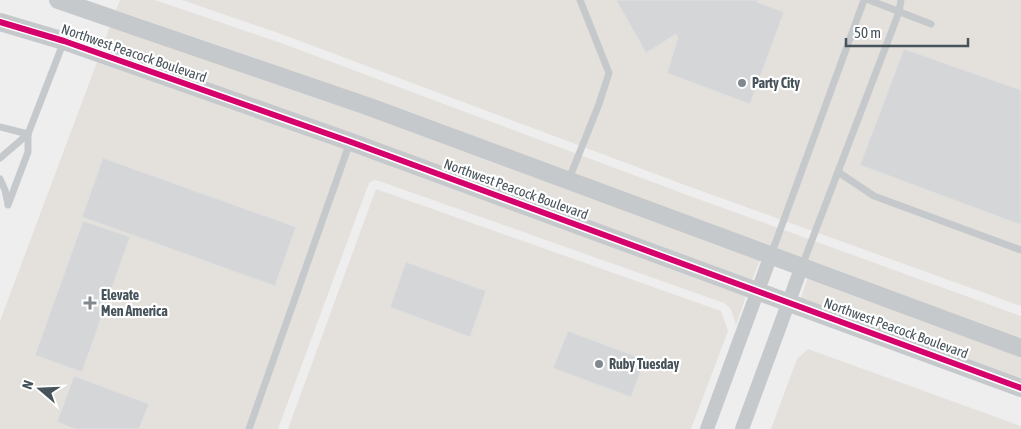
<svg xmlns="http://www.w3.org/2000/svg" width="1021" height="429" font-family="'Asap Condensed',sans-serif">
	<rect width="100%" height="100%" fill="#efeeee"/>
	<g fill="#e4e0dc">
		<path d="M120 0H155L281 43 690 196 1021 316V339L370 98 116 10Z"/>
		<path d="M182 0H1021V306L693 188 284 35Z"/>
		<path d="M110 26 364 114 760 260 752 280 353 134 103 46Z"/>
		<path d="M97 62 348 150 746 296 736 325 731 309 724 303 379 181 374 180 369 183 278 429H0V321Z"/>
		<path d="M376 189 721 311 728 331 691 429H288Z"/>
		<path d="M808 277 1021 357V379L801 298Z"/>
		<path d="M808 349 1021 426V429H771L797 359Z"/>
	</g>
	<g fill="#d5d6d7" stroke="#e0e0e1">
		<path d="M616 0H757V2L784 12 750 104 667 73 678 38 676 34 646 53Z"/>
		<path d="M904 49 1021 90V225L860 165Z"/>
		<path d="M103 158 296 227 275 286 82 217Z"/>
		<path d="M83 221 130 237 82 372 35 355Z"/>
		<path d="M406 262 486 291 470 337 390 307Z"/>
		<path d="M568 331 645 360 631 397 553 368Z"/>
		<path d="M74 376 149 404 139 429H75L57 422Z"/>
	</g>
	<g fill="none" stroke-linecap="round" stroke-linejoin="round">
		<g stroke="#c6c9cb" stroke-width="7">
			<path d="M869 0 931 24"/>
			<path d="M0 127 28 134"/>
			<path d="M0 158 28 134"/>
			<path d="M836 177 838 172 874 196 1021 250"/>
			<path d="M0 179 5 190 8 204"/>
			<path d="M569 179 599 104 609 73 580 0"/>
			<path d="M8 205 28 152V134L64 41"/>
			<path d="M771 255 864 0"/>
			<path d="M802 266 899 12 901 0"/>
			<path d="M249 429 350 142"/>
		</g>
		<g stroke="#c6c9cb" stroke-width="14">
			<path d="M707 429 771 255"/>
			<path d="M742 429 802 266"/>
		</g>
		<g stroke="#c6c9cb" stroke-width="18">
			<path d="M58 0 367 106 1021 348"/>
			<path d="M0 22 64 41 351 142 1021 388"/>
		</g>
		<defs>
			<path id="cycleway" d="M0 22 64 41 351 142 1021 388"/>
		</defs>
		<use href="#cycleway" stroke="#fff" stroke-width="9"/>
		<use href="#cycleway" stroke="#d6006c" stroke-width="6"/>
	</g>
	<g fill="#82898e" stroke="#fff" stroke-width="2">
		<circle cx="742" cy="83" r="5"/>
		<path d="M87.5 295.5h5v5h5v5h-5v5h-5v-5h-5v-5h5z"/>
		<circle cx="599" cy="364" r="5"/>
	</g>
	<g text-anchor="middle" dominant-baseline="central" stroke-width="4.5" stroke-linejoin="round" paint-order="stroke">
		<g font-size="14" fill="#47535a" stroke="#fff">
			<text transform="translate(134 53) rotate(19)">Northwest Peacock Boulevard</text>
			<text transform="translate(516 189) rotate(20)">Northwest Peacock Boulevard</text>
			<text transform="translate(896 328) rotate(20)">Northwest Peacock Boulevard</text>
		</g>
		<g font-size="14" font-weight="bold" fill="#47535a" stroke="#fff" text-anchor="start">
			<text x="752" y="83">Party City</text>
			<text x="101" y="295">Elevate<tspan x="101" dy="16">Men America</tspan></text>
			<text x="609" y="364">Ruby Tuesday</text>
		</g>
	</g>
	<g transform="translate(40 389) rotate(289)" stroke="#ffffff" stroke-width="4" paint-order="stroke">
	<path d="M0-4L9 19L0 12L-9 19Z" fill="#47535a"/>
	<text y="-8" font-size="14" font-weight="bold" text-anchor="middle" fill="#47535a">N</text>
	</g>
	<path d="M846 38v8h122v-8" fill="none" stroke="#47535a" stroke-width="2.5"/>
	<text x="854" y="38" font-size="15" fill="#47535a" stroke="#ffffff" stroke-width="4" paint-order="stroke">50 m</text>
</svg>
